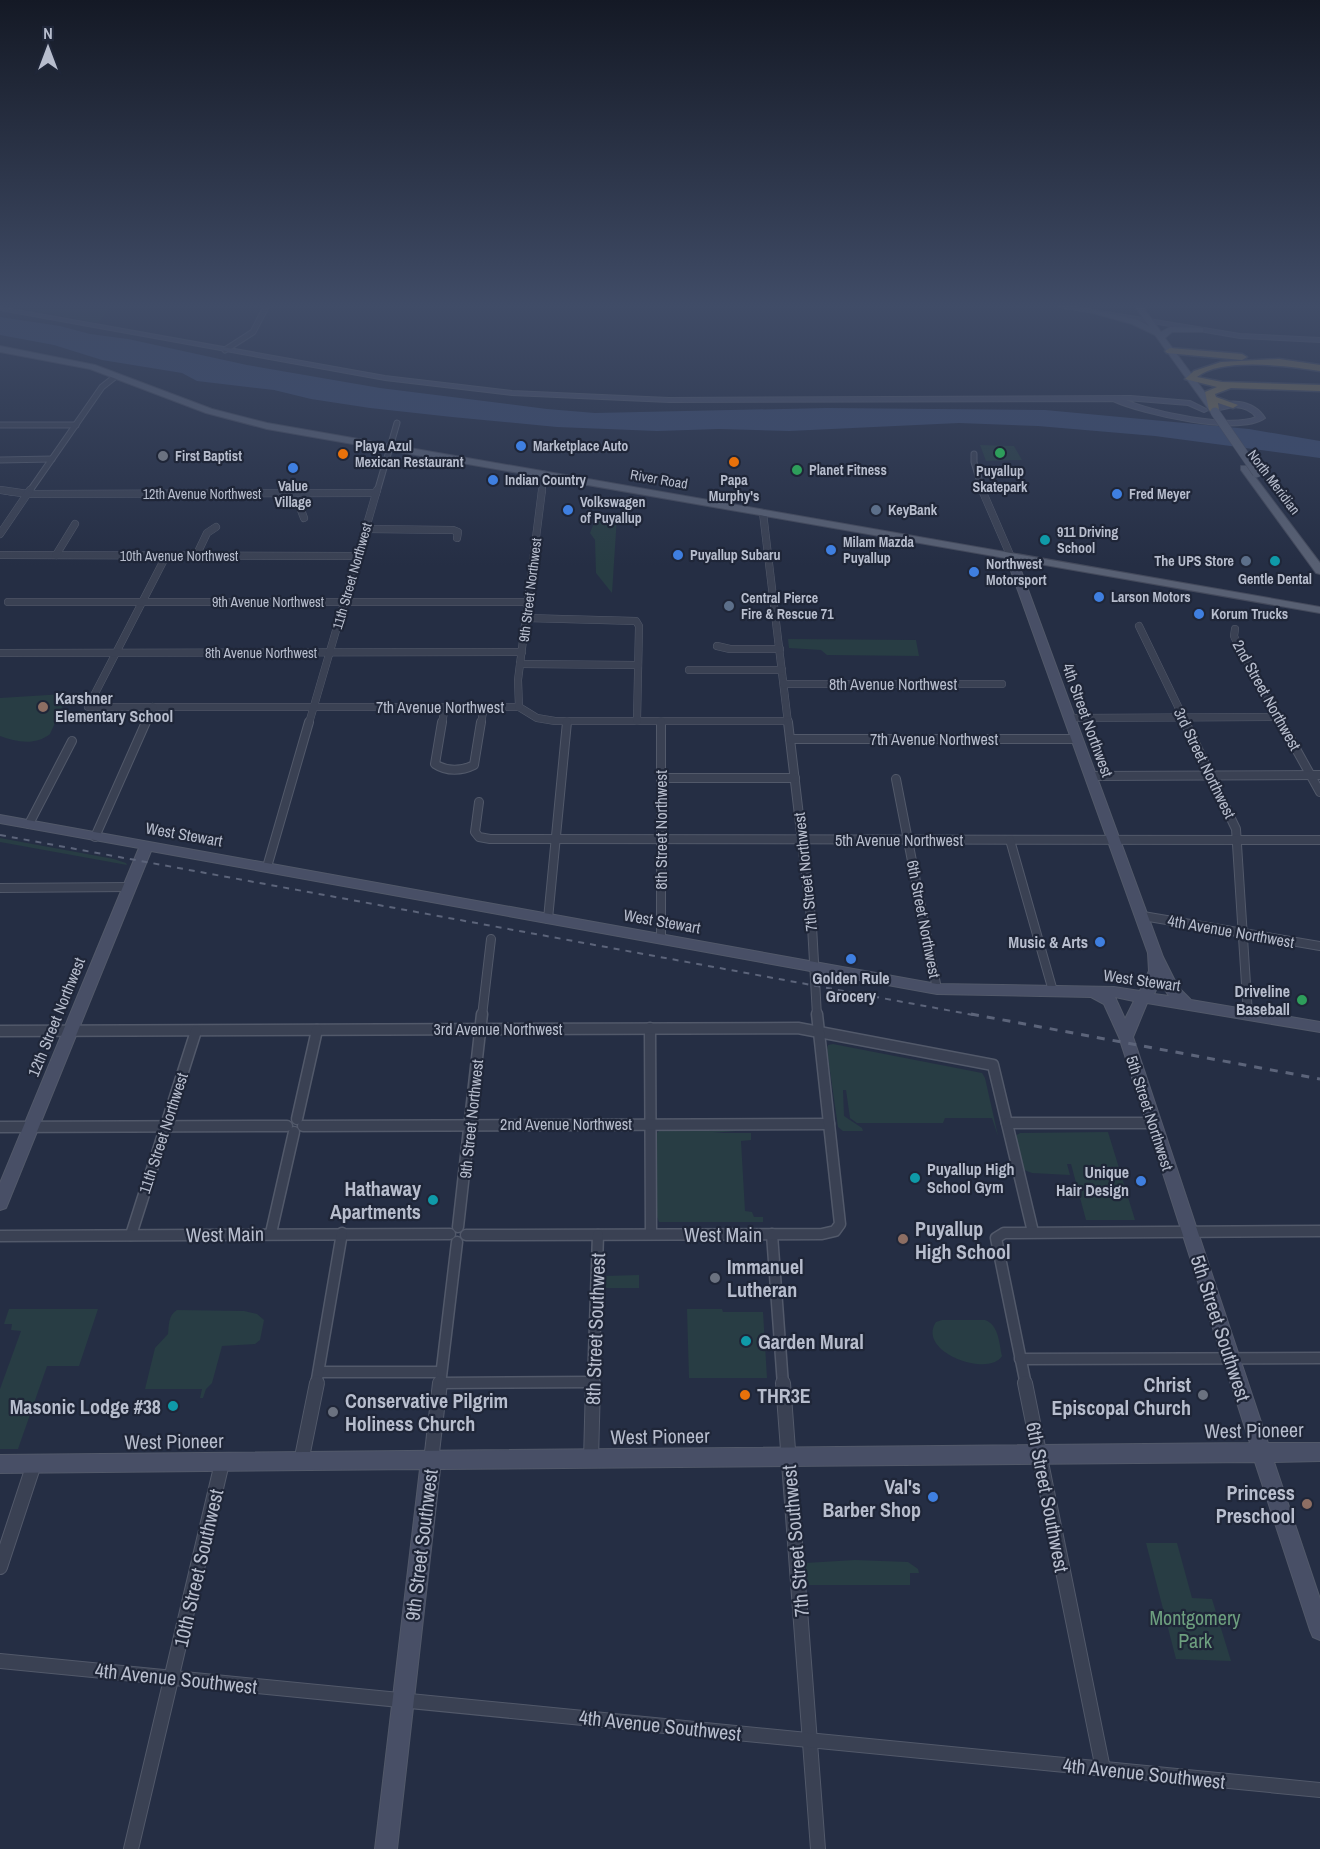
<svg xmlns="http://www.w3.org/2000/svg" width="1320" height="1849" font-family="'Archivo Narrow',sans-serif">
	<rect width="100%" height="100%" fill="#252e44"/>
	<g fill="#283d44">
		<path d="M14 307H110L98 323Z"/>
		<path d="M980 445 1014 446 1022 460 986 461Z"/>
		<path d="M611 514 617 517 612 593 596 573 595 540 590 533 597 516Z"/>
		<path d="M788 639 916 640 919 656 827 655 821 650 789 648Z"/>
		<path d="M64 694 67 696 50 734C35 746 16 742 0 736V698Z"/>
		<path d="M0 838 114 859 126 863 127 865 0 842Z"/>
		<path d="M833 1044 982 1073 985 1078 998 1136 992 1118H945L943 1123H857L850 1118 846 1090H843L844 1116 862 1128 863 1131H843L838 1127 827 1050 828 1045Z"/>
		<path d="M660 1130H747L713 1133H751V1140L741 1141 745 1211 752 1212 754 1217H763V1222H659L654 1207 656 1134Z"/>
		<path d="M1108 1132 1135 1220H1086L1071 1164H1067L1070 1175 1032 1173 1024 1170 1015 1136 1020 1133Z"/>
		<path d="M639 1275V1288H605V1276Z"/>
		<path d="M9 1309H98L79 1366H47L18 1449H0V1389L21 1331 11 1330 12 1324H4Z"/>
		<path d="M722 1309 723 1312H763L767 1378H689L687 1309Z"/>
		<path d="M177 1310 244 1311 257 1314 264 1320 260 1340 255 1344 222 1346 212 1383 206 1389 203 1398H200L202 1389H145L155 1348 168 1334C169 1326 168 1315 177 1310Z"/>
		<path d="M942 1320H985C999 1325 999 1343 1002 1356 989 1378 916 1352 936 1322Z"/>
		<path d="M1146 1543H1177L1192 1598 1212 1599 1231 1661 1176 1659Z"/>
		<path d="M855 1560 908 1562 918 1569 919 1573H910V1585H807L805 1563Z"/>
	</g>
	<path fill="#3a4a6d" d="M0 317 60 326 90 334 128 339 247 365 380 388 547 409 595 413 827 408 1045 410 1249 429 1320 441V458L1155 436 1038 426 959 423 789 431 719 429 657 431 557 427 452 417 370 408 311 399 274 390 197 381 182 373 102 360 54 345 0 335Z"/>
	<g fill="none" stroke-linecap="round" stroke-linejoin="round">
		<defs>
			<g id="street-far4">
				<path d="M225 350 253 332 266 307"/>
				<path d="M0 425H76"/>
				<path d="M974 454V462L983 492"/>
				<path d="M0 460 52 459"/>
				<path d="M0 490 11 492"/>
				<path d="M29 492 102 387 116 376"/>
				<path d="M377 492 397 423"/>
				<path d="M542 492 544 474"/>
			</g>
			<g id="street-far3">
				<path d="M1 490 28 494 376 493"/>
				<path d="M982 490 1011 557"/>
				<path d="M763 513 788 723"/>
				<path d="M304 518 301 510 307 494"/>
				<path d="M366 529 453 530 458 532 457 538"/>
				<path d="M0 534 30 490"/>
				<path d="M0 555 358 556"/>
				<path d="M56 555 75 524"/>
				<path d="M166 556 88 707H519L537 718 555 721H788"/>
				<path d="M196 556 207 533 216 527"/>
				<path d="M8 602H528"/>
				<path d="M526 618 636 621 639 626 637 721"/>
				<path d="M1139 626 1186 723"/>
				<path d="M1235 629 1234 636 1238 645 1282 723"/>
				<path d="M717 646 730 649H780"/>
				<path d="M0 653 522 652"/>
				<path d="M520 664 638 665"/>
				<path d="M689 670H782"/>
				<path d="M784 684H1002"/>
				<path d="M519 707 518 680 542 490"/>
				<path d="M1070 718 1279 717"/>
				<path d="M661 721V723"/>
				<path d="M146 723 153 707"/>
				<path d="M309 723 377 490"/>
				<path d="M442 723 445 707"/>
				<path d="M481 723 484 707"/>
				<path d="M567 723V721"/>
			</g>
			<g id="street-far2">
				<path d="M442 722 435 764C447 772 462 771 474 765L481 722"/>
				<path d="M661 722V939"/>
				<path d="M788 722 812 926 817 1016"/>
				<path d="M1185 722 1236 829 1248 1015"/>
				<path d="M1281 722 1320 792"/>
				<path d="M790 739H1077"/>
				<path d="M1091 776 1320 775"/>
				<path d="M661 778H795"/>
				<path d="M896 779 937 989"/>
				<path d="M479 802 475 832 479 837 490 839 1320 840"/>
				<path d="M29 824 72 741"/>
				<path d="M95 837 146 722"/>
				<path d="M1010 840 1053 991"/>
				<path d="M267 867 309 722"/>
				<path d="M0 888 130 887"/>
				<path d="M1143 916 1320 946"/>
				<path d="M548 919 567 722"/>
				<path d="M482 1016 491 939"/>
			</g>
			<g id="street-far1">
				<path d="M650 1028 651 1234"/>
				<path d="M0 1031 798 1028 993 1065 1033 1232"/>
				<path d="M297 1119 317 1030"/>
				<path d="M1007 1123H1154"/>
				<path d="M303 1126 829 1124"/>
				<path d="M0 1127 287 1126"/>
				<path d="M458 1227 482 1014"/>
				<path d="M271 1233 294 1132"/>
				<path d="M772 1234 783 1385"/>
				<path d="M131 1235 196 1031"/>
				<path d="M466 1235 822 1234 835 1231 840 1224 817 1014"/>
				<path d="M0 1236 450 1234"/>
				<path d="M1020 1359 1320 1358"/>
				<path d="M319 1372H441"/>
				<path d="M440 1383 594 1382"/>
				<path d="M316 1385 342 1233"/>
				<path d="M440 1385 457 1242"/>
				<path d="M593 1385 598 1235"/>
				<path d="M1026 1385 996 1238 1004 1233 1320 1231"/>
			</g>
			<g id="street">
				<path d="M783 1383 818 1849"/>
				<path d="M1025 1383 1103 1769"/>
				<path d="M591 1460 593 1383"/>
				<path d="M431 1461 440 1383"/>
				<path d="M301 1462 317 1383"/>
				<path d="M0 1567 34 1464"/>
				<path d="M0 1661 1320 1790"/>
				<path d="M131 1849 222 1463"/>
			</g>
			<g id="secondary">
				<path d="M0 307 385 376 512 391 669 398 1131 396 1190 401 1208 410 1204 412 1188 405 1126 400C1153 412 1230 428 1256 417 1244 403 1229 407 1214 412L1210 410C1226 396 1254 400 1265 418 1240 437 1141 414 1113 401L669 402 512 395 385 380 0 310Z"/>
				<path d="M1059 307H1076L1240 334 1320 338V342L1240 338Z"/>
				<path d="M1011 554 1016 557 1163 957 1178 987 1191 1000 1320 1022V1032L1147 1003 1133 1037 1268 1443H1320V1461L1274 1462 1320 1599V1640L1313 1637 1310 1630 1255 1462 440 1469 397 1849H375L420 1469 0 1473V1455L1250 1443 1119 1037 1104 1004 1091 997 937 994 151 851 8 1203 6 1208 0 1210V1183L139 848 0 823V815L937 984 1114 987 1140 991 1149 971 1148 953 1006 557ZM1160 982 1169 996 1154 994ZM1115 997 1134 1001 1125 1019Z"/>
			</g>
			<g id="primary">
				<path d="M1135 307H1143L1161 332 1170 327 1203 328V332H1172L1165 338 1218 410V414H1212L1155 335 1132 324 1089 312 1093 310 1138 320 1149 326Z"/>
				<path d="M0 346 95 365 212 409 267 423 1320 607V613L267 429 206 413 90 369 0 352Z"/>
				<path d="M1241 466H1247L1320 563V574L1316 573 1241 470Z"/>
			</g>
			<g id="highway">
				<path d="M1170 348 1242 354 1247 357 1242 360 1167 353 1165 351Z"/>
				<path d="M1279 359 1320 365V371C1290 366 1222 357 1197 377L1222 382 1320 385V391L1231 388 1215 394 1216 397 1238 405 1233 408 1218 403 1219 410 1214 413 1209 410 1205 392 1217 387 1185 379 1194 371 1221 362Z"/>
			</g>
		</defs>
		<use href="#street-far4" stroke="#52596a" stroke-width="7"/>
		<use href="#street-far3" stroke="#52596a" stroke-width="8"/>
		<use href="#street-far2" stroke="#52596a" stroke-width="10"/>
		<use href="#street-far1" stroke="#52596a" stroke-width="13"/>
		<use href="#street" stroke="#52596a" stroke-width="16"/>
		<use href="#secondary" stroke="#52596a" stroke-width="2"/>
		<use href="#primary" stroke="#444a5c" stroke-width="2"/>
		<use href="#highway" stroke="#42495a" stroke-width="3"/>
		<use href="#street-far4" stroke="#3a4153" stroke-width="5"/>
		<use href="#street-far3" stroke="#3a4153" stroke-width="7"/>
		<use href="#street-far2" stroke="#3a4153" stroke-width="8"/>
		<use href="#street-far1" stroke="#3a4153" stroke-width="10"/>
		<use href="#street" stroke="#3a4153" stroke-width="14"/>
		<use href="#secondary" fill="#484f66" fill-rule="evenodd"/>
		<use href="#primary" fill="#586073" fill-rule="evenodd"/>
		<use href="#highway" fill="#797057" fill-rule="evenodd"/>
		<path stroke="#5c647a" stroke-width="2" stroke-dasharray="6 6" stroke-linecap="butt" d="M0 835 979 1016"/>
		<path stroke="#5c647a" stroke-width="3" stroke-dasharray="8 8" stroke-linecap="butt" d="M971 1014 1320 1079"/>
		<defs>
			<path id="primary-bridge" d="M1215 412 1257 473"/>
		</defs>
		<use href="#primary-bridge" stroke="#444a5c" stroke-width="10" stroke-linecap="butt"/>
		<use href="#primary-bridge" stroke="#586073" stroke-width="9"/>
	</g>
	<linearGradient id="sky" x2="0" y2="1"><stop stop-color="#141925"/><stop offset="0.54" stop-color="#404c67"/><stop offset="1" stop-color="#404c67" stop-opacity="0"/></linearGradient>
	<rect width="1320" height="566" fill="url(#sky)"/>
	<g fill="#3f7fe0" stroke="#1f2638" stroke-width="2">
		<circle cx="521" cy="446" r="6"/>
		<circle cx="293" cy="468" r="6"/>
		<circle cx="493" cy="480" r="6"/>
		<circle cx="1117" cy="494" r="6"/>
		<circle cx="568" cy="510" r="6"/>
		<circle cx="831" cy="550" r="6"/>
		<circle cx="678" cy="555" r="6"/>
		<circle cx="974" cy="572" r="6"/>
		<circle cx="1099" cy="597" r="6"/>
		<circle cx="1199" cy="614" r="6"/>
		<circle cx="1100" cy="942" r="6"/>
		<circle cx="851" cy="959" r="6"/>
		<circle cx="1141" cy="1181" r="6"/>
		<circle cx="933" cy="1497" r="6"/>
	</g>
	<g fill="#2e9e5b" stroke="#1f2638" stroke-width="2">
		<circle cx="1000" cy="453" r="6"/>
		<circle cx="797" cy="470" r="6"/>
		<circle cx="1302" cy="1000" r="6"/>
	</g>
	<g fill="#e8710a" stroke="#1f2638" stroke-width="2">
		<circle cx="343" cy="454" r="6"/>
		<circle cx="734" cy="462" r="6"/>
		<circle cx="745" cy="1395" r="6"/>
	</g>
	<g fill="#6b7280" stroke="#1f2638" stroke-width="2">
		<circle cx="163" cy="456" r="6"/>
		<circle cx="715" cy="1278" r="6"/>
		<circle cx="1203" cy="1395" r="6"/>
		<circle cx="333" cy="1412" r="6"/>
	</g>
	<g fill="#5c6f8a" stroke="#1f2638" stroke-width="2">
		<circle cx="876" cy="510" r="6"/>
		<circle cx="1246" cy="561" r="6"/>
		<circle cx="729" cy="606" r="6"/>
	</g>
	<g fill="#0f9aa8" stroke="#1f2638" stroke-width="2">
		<circle cx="1045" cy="540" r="6"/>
		<circle cx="1275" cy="561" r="6"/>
		<circle cx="915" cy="1178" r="6"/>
		<circle cx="433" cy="1200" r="6"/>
		<circle cx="746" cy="1341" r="6"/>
		<circle cx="173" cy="1406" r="6"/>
	</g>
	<g fill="#8d6e63" stroke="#1f2638" stroke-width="2">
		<circle cx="43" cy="707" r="6"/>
		<circle cx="903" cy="1239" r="6"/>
		<circle cx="1307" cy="1504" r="6"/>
	</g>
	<g text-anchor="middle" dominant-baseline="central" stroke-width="4.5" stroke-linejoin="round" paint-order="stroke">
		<g font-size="14" font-weight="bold" fill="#b7bdcd" stroke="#1f2638" text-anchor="start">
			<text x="355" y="446">Playa Azul<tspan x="355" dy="16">Mexican Restaurant</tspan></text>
			<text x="533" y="446">Marketplace Auto</text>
			<text x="175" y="456">First Baptist</text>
			<text x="809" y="470">Planet Fitness</text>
			<text x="1000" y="471" text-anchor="middle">Puyallup<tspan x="1000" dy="16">Skatepark</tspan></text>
			<text x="505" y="480">Indian Country</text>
			<text x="734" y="480" text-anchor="middle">Papa<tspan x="734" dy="16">Murphy's</tspan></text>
			<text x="293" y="486" text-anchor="middle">Value<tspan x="293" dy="16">Village</tspan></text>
			<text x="1129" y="494">Fred Meyer</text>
			<text x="580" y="502">Volkswagen<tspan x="580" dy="16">of Puyallup</tspan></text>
			<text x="888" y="510">KeyBank</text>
			<text x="1057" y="532">911 Driving<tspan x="1057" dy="16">School</tspan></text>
			<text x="843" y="542">Milam Mazda<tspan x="843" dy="16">Puyallup</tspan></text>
			<text x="690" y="555">Puyallup Subaru</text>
			<text x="1234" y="561" text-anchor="end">The UPS Store</text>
			<text x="986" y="564">Northwest<tspan x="986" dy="16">Motorsport</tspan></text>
			<text x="1275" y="579" text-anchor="middle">Gentle Dental</text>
			<text x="1111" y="597">Larson Motors</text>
			<text x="741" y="598">Central Pierce<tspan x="741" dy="16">Fire &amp; Rescue 71</tspan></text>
			<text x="1211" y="614">Korum Trucks</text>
		</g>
		<g font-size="14" fill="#b7bdcd" stroke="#1f2638">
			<text transform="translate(659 479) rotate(10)">River Road</text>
			<text transform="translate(1274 482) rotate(53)">North Meridian</text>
			<text x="202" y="494">12th Avenue Northwest</text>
			<text x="179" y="556">10th Avenue Northwest</text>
			<text transform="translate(352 576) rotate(-74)">11th Street Northwest</text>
			<text transform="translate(530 590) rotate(-83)">9th Street Northwest</text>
			<text x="268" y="602">9th Avenue Northwest</text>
			<text x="261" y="653">8th Avenue Northwest</text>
		</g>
		<g font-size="16" fill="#b7bdcd" stroke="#1f2638">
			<text x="893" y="684">8th Avenue Northwest</text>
			<text transform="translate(1267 695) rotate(61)">2nd Street Northwest</text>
			<text x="440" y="707">7th Avenue Northwest</text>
			<text transform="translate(1088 720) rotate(70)">4th Street Northwest</text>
			<text x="934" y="739">7th Avenue Northwest</text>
			<text transform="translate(1205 763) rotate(64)">3rd Street Northwest</text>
			<text transform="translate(661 830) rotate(-90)">8th Street Northwest</text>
			<text transform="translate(184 834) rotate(10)">West Stewart</text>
			<text x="899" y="840">5th Avenue Northwest</text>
			<text transform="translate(805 872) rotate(-96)">7th Street Northwest</text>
			<text transform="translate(924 919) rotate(79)">6th Street Northwest</text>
			<text transform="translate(662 921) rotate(10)">West Stewart</text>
			<text transform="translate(1231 931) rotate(10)">4th Avenue Northwest</text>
			<text transform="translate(1142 980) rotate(8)">West Stewart</text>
			<text transform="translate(56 1017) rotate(-68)">12th Street Northwest</text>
			<text x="498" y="1029">3rd Avenue Northwest</text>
			<text transform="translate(1150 1113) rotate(72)">5th Street Northwest</text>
			<text transform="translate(471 1119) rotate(-84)">9th Street Northwest</text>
			<text x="566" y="1124">2nd Avenue Northwest</text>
			<text transform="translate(163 1133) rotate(-72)">11th Street Northwest</text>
		</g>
		<g font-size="16" font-weight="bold" fill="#b7bdcd" stroke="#1f2638" text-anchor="end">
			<text x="55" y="698" text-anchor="start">Karshner<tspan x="55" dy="18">Elementary School</tspan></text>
			<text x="1088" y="942">Music &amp; Arts</text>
			<text x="851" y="978" text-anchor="middle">Golden Rule<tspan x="851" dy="18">Grocery</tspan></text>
			<text x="1290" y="991">Driveline<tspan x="1290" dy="18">Baseball</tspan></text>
			<text x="927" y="1169" text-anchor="start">Puyallup High<tspan x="927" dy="18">School Gym</tspan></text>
			<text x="1129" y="1172">Unique<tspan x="1129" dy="18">Hair Design</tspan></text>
		</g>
		<g font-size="20" font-weight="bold" fill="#b7bdcd" stroke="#1f2638" text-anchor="end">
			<text x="421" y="1188">Hathaway<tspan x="421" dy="23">Apartments</tspan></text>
			<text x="915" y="1228" text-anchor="start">Puyallup<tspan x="915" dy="23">High School</tspan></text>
			<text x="727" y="1266" text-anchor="start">Immanuel<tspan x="727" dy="23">Lutheran</tspan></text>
			<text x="758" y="1341" text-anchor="start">Garden Mural</text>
			<text x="1191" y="1384">Christ<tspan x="1191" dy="23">Episcopal Church</tspan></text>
			<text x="757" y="1395" text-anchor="start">THR3E</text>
			<text x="345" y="1400" text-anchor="start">Conservative Pilgrim<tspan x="345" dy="23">Holiness Church</tspan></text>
			<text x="161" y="1406">Masonic Lodge #38</text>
			<text x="921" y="1486">Val's<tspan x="921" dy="23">Barber Shop</tspan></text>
			<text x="1295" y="1492">Princess<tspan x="1295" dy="23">Preschool</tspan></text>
		</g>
		<g font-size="20" fill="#b7bdcd" stroke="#1f2638">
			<text transform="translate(225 1234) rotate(-1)">West Main</text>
			<text x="723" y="1234">West Main</text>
			<text transform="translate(1221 1328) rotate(72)">5th Street Southwest</text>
			<text transform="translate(595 1329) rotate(-88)">8th Street Southwest</text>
			<text transform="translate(1254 1430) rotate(-1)">West Pioneer</text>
			<text transform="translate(660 1436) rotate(-1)">West Pioneer</text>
			<text transform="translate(174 1441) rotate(-1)">West Pioneer</text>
			<text transform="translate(1048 1497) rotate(79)">6th Street Southwest</text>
			<text transform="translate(795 1541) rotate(-95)">7th Street Southwest</text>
			<text transform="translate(421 1545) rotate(-83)">9th Street Southwest</text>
			<text transform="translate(198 1568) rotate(-77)">10th Street Southwest</text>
			<text transform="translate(176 1678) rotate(6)">4th Avenue Southwest</text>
			<text transform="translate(660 1725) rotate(6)">4th Avenue Southwest</text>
			<text transform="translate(1144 1773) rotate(6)">4th Avenue Southwest</text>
		</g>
		<g font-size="20" fill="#6d9f7f" stroke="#1f2638">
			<text x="1195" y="1617">Montgomery<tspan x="1195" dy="23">Park</tspan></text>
		</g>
	</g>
	<g transform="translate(48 48)" stroke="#1f2638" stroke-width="4.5" paint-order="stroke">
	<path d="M0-4.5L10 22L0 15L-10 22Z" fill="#b7bdcd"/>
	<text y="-9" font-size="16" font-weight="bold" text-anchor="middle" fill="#b7bdcd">N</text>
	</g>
</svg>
